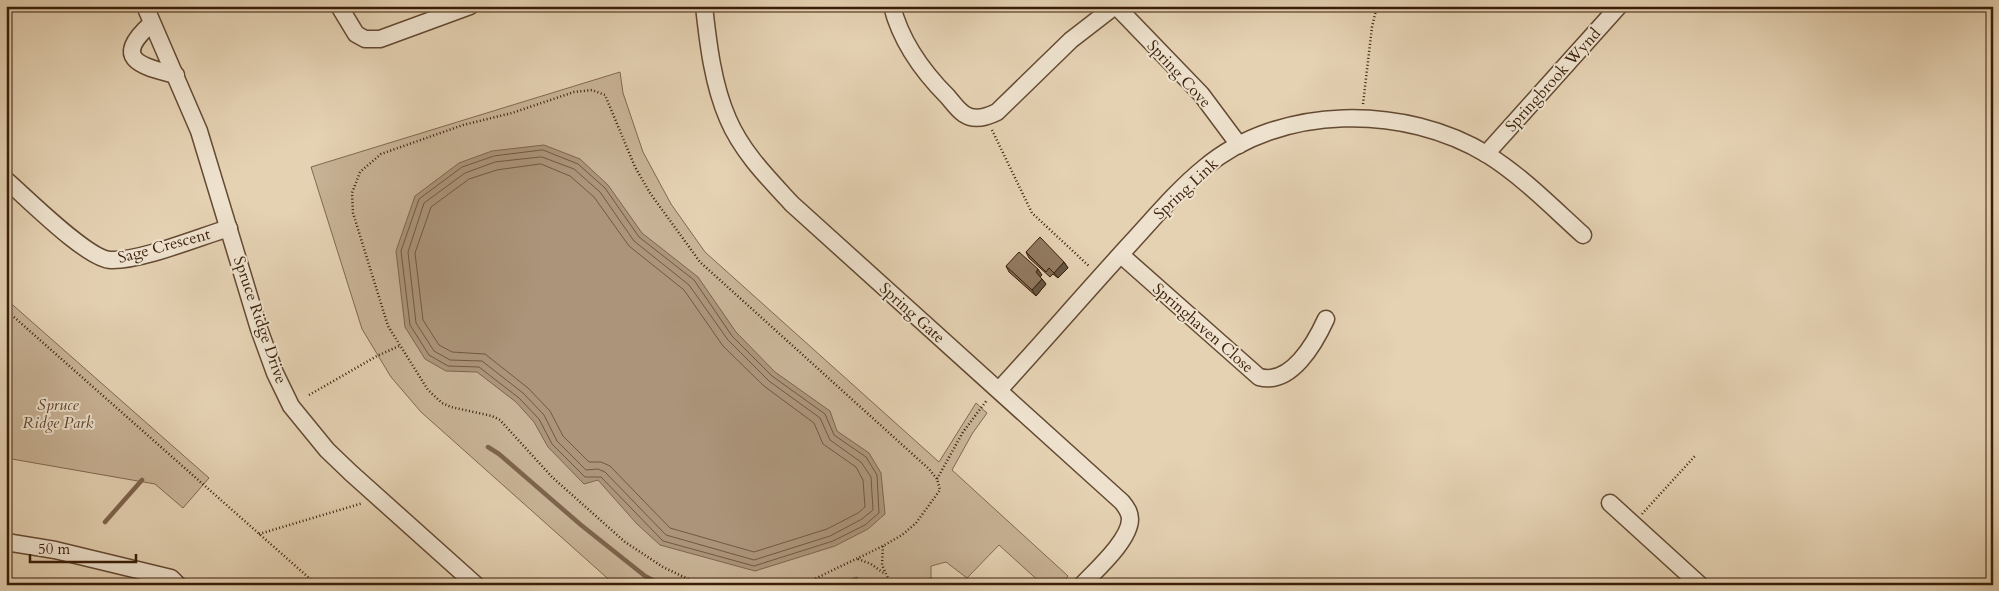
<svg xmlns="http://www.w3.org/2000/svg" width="1999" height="591" font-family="Cardo,serif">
	<rect width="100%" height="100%" fill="#e5d2b3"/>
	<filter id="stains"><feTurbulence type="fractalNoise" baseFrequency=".004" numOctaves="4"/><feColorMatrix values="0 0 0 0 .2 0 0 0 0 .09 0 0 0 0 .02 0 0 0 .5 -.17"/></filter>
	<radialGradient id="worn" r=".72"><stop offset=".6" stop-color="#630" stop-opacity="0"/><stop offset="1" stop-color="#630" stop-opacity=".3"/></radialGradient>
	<g fill="#c8b396" stroke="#80684f">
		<path d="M620 72 623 93 643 152 671 204 705 252 939 462 976 403 987 413 972 434 952 470 1068 576 1062 585H1043L999 545 967 578 946 562 931 566V585H615L421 412 391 377 362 329 311 167Z"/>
		<path d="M6 299 209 478 183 508 155 484 6 458Z"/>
	</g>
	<path fill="#ab9479" stroke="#7d644c" d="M544 145 580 159 608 185 642 233 698 277 736 332 775 372 830 411 837 431 869 453 881 473 885 514 868 529 835 546 755 571 660 545 637 524 598 480 584 484 548 447 534 422 516 402 477 372 446 371 425 359 405 327 396 251 415 196 459 163 492 151Z"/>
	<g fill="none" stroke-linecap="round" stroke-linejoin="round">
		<g stroke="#725840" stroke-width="1">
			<path d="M543 150 578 164 605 188 639 237 694 280 732 336 772 376 825 414 834 435 866 457 877 475 879 513 865 525 833 541 754 566 663 541 601 477H585L552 444 539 419 519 398 479 367 448 366 429 355 410 325 401 251 419 199 462 167 494 156Z"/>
			<path d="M542 157 574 169 600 192 634 241 689 285 728 340 769 381 820 418 830 440 861 462 871 477 873 510 862 519 830 536 754 560 666 535 605 472 598 469 586 470 557 441 544 415 523 393 482 361 450 360 434 351 416 323 408 252 424 203 465 173 495 162Z"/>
			<path d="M541 164 570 176 594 197 629 246 684 290 723 346 764 386 814 423 823 444 856 467 863 480 865 507 858 513 827 529 754 552 670 528 610 466 601 462H589L563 436 550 411 528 388 485 354 452 352 439 345 423 320 415 253 431 207 469 179 497 170Z"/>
		</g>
		<g stroke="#7d644c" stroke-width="4.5">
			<path d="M488 447 499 454 581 525 645 576 662 585"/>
			<path d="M105 522 142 480"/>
			<path d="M44 585 45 584"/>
			<path d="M843 585 856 579"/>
		</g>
		<defs>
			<g id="minor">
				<path d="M145 6 199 131 259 329 275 373 291 406 327 450 351 473 476 585"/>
				<path d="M339 6 356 34 365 39H380L470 6"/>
				<path d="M704 6C708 43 713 85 728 119 742 152 768 178 792 204L1122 502C1126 507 1130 512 1130 519 1130 540 1096 570 1082 585"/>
				<path d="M892 6C901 42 922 71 948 97 953 103 958 110 964 114 974 121 987 117 997 112L1071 40 1115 6"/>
				<path d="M1116 6 1201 94 1239 145"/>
				<path d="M152 23C112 58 138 66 176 75"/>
				<path d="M1486 154 1619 6"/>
				<path d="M6 180C26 197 88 260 111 260 141 261 199 237 229 228"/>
				<path d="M1121 255 1259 377C1291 386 1315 343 1326 319"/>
				<path d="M999 390C1043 342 1086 292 1130 244 1154 218 1177 190 1204 168 1280 104 1405 104 1488 155 1523 177 1553 208 1583 235"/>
				<path d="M1610 503 1700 585"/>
				<path d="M6 542 55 550 171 578 178 585"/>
			</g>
		</defs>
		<use href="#minor" stroke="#644a33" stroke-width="19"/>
		<g stroke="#391d08" stroke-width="2.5" stroke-dasharray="1 2.5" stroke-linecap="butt">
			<path d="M1363 104 1372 27 1377 6"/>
			<path d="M992 130 1032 213 1090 267"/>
			<path d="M6 310 317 585"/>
			<path d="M309 395 377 356 399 346"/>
			<path d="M937 479 963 432 987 400"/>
			<path d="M1642 514 1695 456"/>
			<path d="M259 534 363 503"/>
			<path d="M883 546 882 565 891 585"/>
			<path d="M858 559 871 564 885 574"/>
			<path d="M701 585 663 567 625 542 552 477 500 420 492 416 451 407 442 403 428 390 388 326 353 213 352 193 360 172 381 154 463 125 512 113 574 92 592 90 605 95 635 167 650 193 700 262 929 469 937 479 940 490 916 523 902 535 883 546 802 585"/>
		</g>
		<use href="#minor" stroke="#eee2ce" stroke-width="16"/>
	</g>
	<g fill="#7e6a53" stroke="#391d08">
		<path d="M1026 252 1064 262 1068 268 1058 278 1053 274 1050 277 1029 258Z"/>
		<path d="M1006 266 1042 275 1040 277 1046 284 1036 296 1009 272Z"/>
	</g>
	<g fill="#665644" stroke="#391d08">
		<path d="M1064 262 1068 268 1058 278 1054 273Z"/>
		<path d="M1038 269 1042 275 1039 278 1036 272Z"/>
		<path d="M1042 279 1046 284 1036 296 1032 290Z"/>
	</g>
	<g fill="#927b61" stroke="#391d08">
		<path d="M1040 237 1064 262 1054 273 1049 268 1046 272 1026 252Z"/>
		<path d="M1019 252 1038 269 1036 272 1042 279 1032 290 1006 266Z"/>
	</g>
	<g text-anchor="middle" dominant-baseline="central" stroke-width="4" stroke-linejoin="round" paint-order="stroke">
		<g font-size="16" fill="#391d08" stroke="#eee2ce">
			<text transform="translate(1179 74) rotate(47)">Spring Cove</text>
			<text transform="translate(1553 80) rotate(-48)">Springbrook Wynd</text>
			<text transform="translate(1186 189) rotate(-43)">Spring Link</text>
			<text transform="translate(164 246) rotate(-15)">Sage Crescent</text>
			<text transform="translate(912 313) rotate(42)">Spring Gate</text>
			<text transform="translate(260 320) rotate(71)">Spruce Ridge Drive</text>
			<text transform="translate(1203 328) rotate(41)">Springhaven Close</text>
		</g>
		<g font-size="16" font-style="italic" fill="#5d422c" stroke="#eee2ce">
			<text x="58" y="405">Spruce<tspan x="58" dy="18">Ridge Park</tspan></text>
		</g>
	</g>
	<rect width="1999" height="591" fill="none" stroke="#e5d2b3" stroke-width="25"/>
	<rect x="8" y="8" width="1984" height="576" fill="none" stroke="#391d08" stroke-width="2.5"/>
	<rect x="12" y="12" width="1974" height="566" fill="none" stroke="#391d08"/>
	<path d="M30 554v8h106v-8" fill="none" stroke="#391d08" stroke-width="2.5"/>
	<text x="38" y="554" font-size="15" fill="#391d08" stroke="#eee2ce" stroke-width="4" paint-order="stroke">50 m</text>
	<rect width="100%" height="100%" filter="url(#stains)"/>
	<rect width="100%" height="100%" fill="url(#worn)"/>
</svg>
